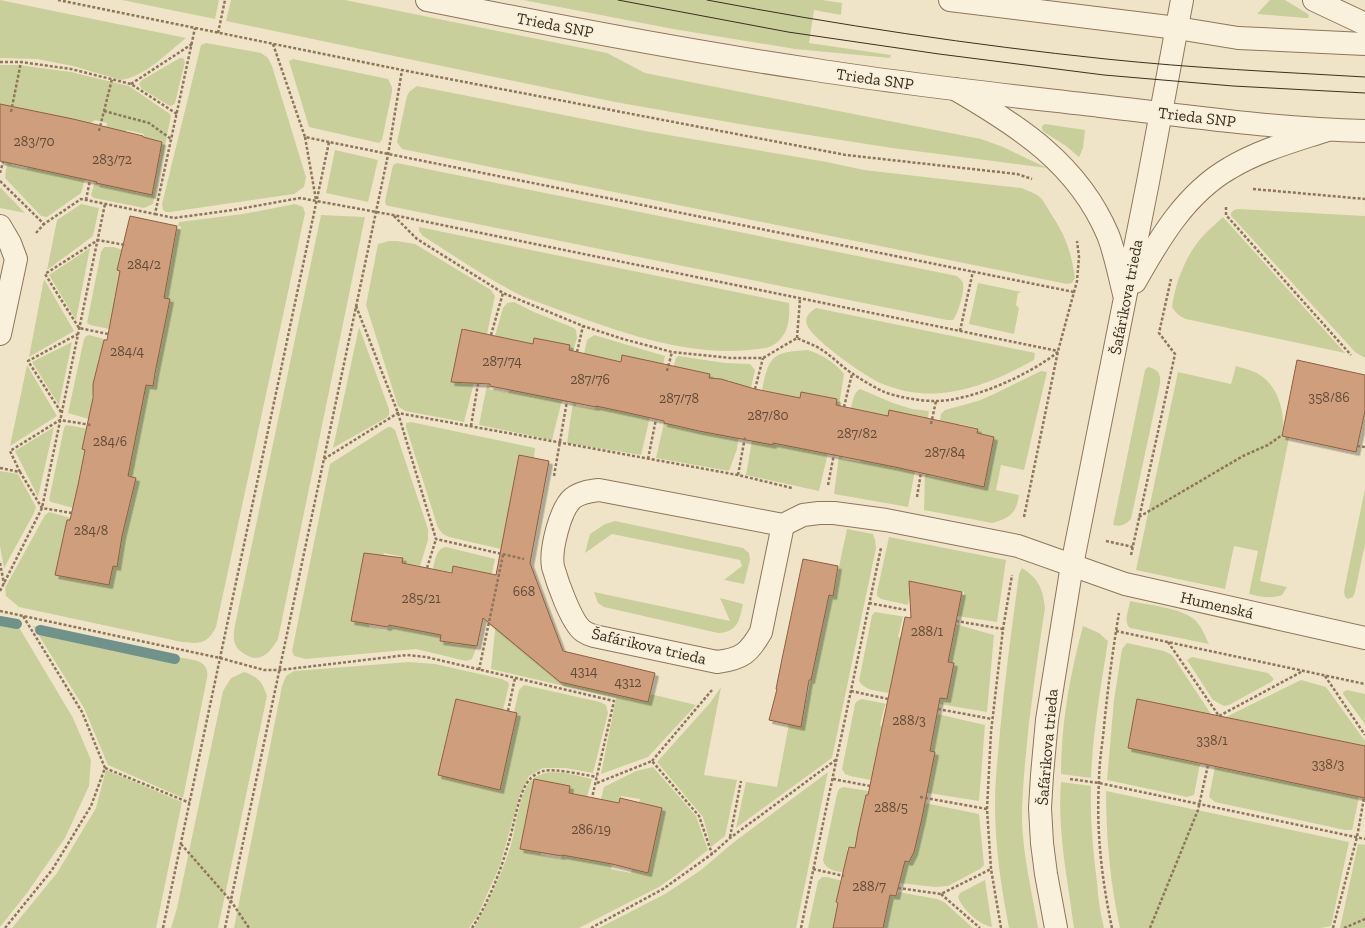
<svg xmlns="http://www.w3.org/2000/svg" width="1365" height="928" font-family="'Zilla Slab',serif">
	<defs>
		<filter id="shadow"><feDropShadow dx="3.5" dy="3.5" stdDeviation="0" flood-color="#0004"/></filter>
	</defs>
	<rect width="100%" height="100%" fill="#f0e4c8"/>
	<g fill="#c9cf9b">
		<path d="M0 0 186 38C167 53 146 76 121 80L73 66 37 59 0 58Z"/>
		<path d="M122 0H219L215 19Z"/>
		<path d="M231 0H345L607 53 645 73 981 139 1003 147 1047 168 892 148 745 125 615 102 226 21Z"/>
		<path d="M523 0H822L842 3 841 15 814 10 809 43 891 55 890 58 795 49 673 29Z"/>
		<path d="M1270 0H1285L1308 14 1309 16 1308 18H1305L1257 14Z"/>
		<path d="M206 43 261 53 268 58 272 66 306 177 304 187 294 194 170 212H166L163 210 162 204 201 45Z"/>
		<path d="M180 58H183L185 62 175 103 172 106 168 105 142 89 139 84 142 80Z"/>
		<path d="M293 59 388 79 392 87V92L382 140 379 143 309 127 289 61Z"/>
		<path d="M0 65H18L71 72 129 86 170 114 171 116 153 204 144 208 94 198 91 195 95 181H97V183L149 192 148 194 152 195 162 142H160L159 143 143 140 144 134 126 130 124 136 105 132 107 123 95 120 91 123 3 106V105L0 104Z"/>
		<path d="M417 86 645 131 827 162 864 170 1021 188C1028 191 1036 193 1041 198 1045 203 1048 209 1051 214 1066 236 1071 252 1075 278L1072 283 1067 284 402 149 397 142 407 96 409 92Z"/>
		<path d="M1045 124 1085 130 1083 148 1079 157 1066 146 1044 132 1042 129V126Z"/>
		<path d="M335 150 378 160 368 202 326 193Z"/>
		<path d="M7 163H11V165L26 169 28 167 85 179 81 193 47 217 41 216 5 178Z"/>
		<path d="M397 163 957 276C959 278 962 280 963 283 965 291 958 314 953 320H947L389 206 386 205 385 201 393 165Z"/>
		<path d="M0 188H1L25 213 0 208Z"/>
		<path d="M81 204 99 208 93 236 47 270 57 220Z"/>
		<path d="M295 204 303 207 305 213 216 627C208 644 199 644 182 642L19 607 6 596 5 588 45 515 49 512 71 518 70 520H67L63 538 66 539 59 573 56 572V575L109 585 110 583 107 582 110 565 117 566 120 548 114 547 121 512 128 513 136 478 128 476 146 385 153 386 157 368 150 367 157 334 163 335 170 300 164 298 177 229 181 230V227L178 226 179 222 243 214Z"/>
		<path d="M1238 209 1365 216V358L1355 352 1235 220 1231 216V213L1234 210Z"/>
		<path d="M321 215 365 217 278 639C271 651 261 664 246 655 241 652 237 649 235 644 233 638 234 631 235 625Z"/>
		<path d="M1223 217 1345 353 1186 319C1179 316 1176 313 1172 307 1175 283 1186 255 1202 237 1208 230 1216 224 1223 217Z"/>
		<path d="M419 227 789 303C790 318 789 334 775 344 768 349 758 349 749 350 689 356 626 334 570 314 555 308 539 303 524 297 489 280 456 257 423 236L419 231Z"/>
		<path d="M389 241H397L415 244 491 290 495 296 487 334 464 330V328H462L451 382H454L455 379 474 383 464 422 405 411 398 406 366 305 378 244Z"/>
		<path d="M104 247H113L124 250 121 253 117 270 121 271 109 329 90 325 87 323 101 252Z"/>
		<path d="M90 248 76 320 49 275Z"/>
		<path d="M44 279 74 331 29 357Z"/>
		<path d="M978 283 1022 292 1018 293 1016 305 1019 308 1014 334 969 324Z"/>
		<path d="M514 302 534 312 574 328 576 330 577 338 573 351H569V345L534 338 533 344 495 336 503 308 507 303Z"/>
		<path d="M816 308 1035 353 1034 360C1000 379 958 397 919 393 906 392 892 388 880 383 865 376 813 340 807 325 804 317 810 312 816 308Z"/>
		<path d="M359 327 389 409V415L386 418 333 448Z"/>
		<path d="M89 335 108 340H104L93 392 92 398 97 399 92 420 68 413 84 339 86 336Z"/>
		<path d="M594 335 665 356 662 370 584 354 587 340Z"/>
		<path d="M72 342 59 405 32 362Z"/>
		<path d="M808 350C821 354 836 363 844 374L839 406 836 405 837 399 801 392 800 398 762 390C769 356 772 352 808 350Z"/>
		<path d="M678 356 725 363 750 364 755 370 751 388 731 384V381L727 380 726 383 709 380 710 374 693 370 672 372 676 358Z"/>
		<path d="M27 365 57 416 10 446Z"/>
		<path d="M1236 366C1244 369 1253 370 1260 375 1279 387 1286 415 1282 436L1289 438 1260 581 1287 587 1282 595C1270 599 1261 597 1249 594L1258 551 1234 546 1225 589 1136 570 1178 372 1231 384Z"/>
		<path d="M1148 367C1158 369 1161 374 1160 384L1131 519C1125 525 1121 527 1113 525L1145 370Z"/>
		<path d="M1041 371 1047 372 1024 470 1001 465 996 490 1019 495C1016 514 1010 518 992 523L924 510 925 472 930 473V476L949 480 950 476 994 437 977 433 978 428 959 424 958 430 939 426 941 414 945 410 978 401 994 394Z"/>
		<path d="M487 385 490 386 489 389 508 393 509 389 562 400 552 440 479 425Z"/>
		<path d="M860 389 893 403 912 409 929 411 927 424 923 423V417L889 410 888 416 851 408C853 401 853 393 860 389Z"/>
		<path d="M573 402 576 403V406L595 409 596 406 650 417 641 455 567 443Z"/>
		<path d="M411 422 535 448 534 458 519 455 501 549 449 537 443 534 438 528 406 427V423Z"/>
		<path d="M664 423 739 435 737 449 729 471 656 458Z"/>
		<path d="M66 425 90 429 73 508 51 502 49 500 64 428Z"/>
		<path d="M54 427 38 497 15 451Z"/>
		<path d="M388 427H391L395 430 428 529V540L420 566 402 563 403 557 384 553 382 559 364 554 351 620 370 621 369 627 387 631 389 625 441 635 440 641 460 645 461 639 477 646 472 659 466 661 416 649 306 659 294 656 292 651 330 464Z"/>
		<path d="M752 441 773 442 828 453 819 491 746 475Z"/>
		<path d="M839 456H843L842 459 861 462V459L915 471 908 507 834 494Z"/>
		<path d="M0 471 18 474 36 507 34 513 4 568 0 546Z"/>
		<path d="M1365 489V544L1355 592 1353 597 1348 599 1345 597 1344 591Z"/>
		<path d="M615 521 743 548 749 553 750 560 744 584 724 580 742 566 740 560 612 534 585 553 590 534 605 524Z"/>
		<path d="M847 529 873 534 875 540 876 548 832 758 736 828 746 782 777 787 789 724 801 726 828 595H833Z"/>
		<path d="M889 537 1006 560 997 622 957 616 961 595H964V592L910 581 911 585 908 605 881 599 877 596V592Z"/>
		<path d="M446 547 495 559 491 578 474 570 453 566 452 572 433 569C435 561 436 548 446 547Z"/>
		<path d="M522 566 532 568 536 579 518 619 535 661 558 681 648 702 650 694 696 705 648 757 601 774 616 698 491 669 495 631 508 573Z"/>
		<path d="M1022 568C1039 579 1043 589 1045 608 1039 646 1034 684 1029 723 1026 755 1022 787 1022 820 1023 856 1032 892 1038 928H1009C1001 887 995 846 995 804 995 780 998 755 1000 731 1005 678 1012 626 1019 574Z"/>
		<path d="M594 592 730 621 720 598 743 604C739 621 738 632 718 633L604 607 598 603Z"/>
		<path d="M1130 601C1148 605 1182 608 1195 620 1202 627 1205 636 1209 644L1130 628C1123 621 1129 610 1130 601Z"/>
		<path d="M875 612 906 617H903L898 637 901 638 889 693C879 691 865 691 859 681L872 615Z"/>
		<path d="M0 619 15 622 17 624 73 718 91 760 89 786 65 838 27 893 0 927Z"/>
		<path d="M955 624 994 635 987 712 939 704 940 698 947 699 954 663 948 662Z"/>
		<path d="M33 626 177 657C192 660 210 659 207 678L183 798 108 765 84 708Z"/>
		<path d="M1083 626 1099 633 1108 641C1101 686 1093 731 1091 778L1061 774C1061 724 1070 674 1083 626Z"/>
		<path d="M1127 643 1164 651 1172 655 1211 714 1137 699 1128 748 1200 764 1194 795 1187 797 1107 780 1114 700 1122 649Z"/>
		<path d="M1192 657 1268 673 1274 679 1271 682 1229 705 1224 706 1213 700 1189 663 1187 660Z"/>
		<path d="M409 662 435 664 502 679 508 682 509 685 503 710 456 699 438 775 500 789 517 713 514 712 519 690 524 685 600 702 606 705 608 713 593 773 565 768H543L529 776 520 794 500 865 478 915 469 928H234L282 686 286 676 294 671Z"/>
		<path d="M244 672C259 677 262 682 267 696L218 928H171L177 908 223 691 231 678Z"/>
		<path d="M1301 680 1326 687 1365 741V746L1226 717Z"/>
		<path d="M721 687 704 775 737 780 725 836 711 847 703 817 657 762 710 703Z"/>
		<path d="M1347 690 1365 694V724L1343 694V692Z"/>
		<path d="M862 699 887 704 885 705 880 725 882 726 871 780 850 776 845 774 842 769 855 704 857 701Z"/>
		<path d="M937 714 985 725 979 801 922 792 928 787 935 752 930 751Z"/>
		<path d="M653 767 696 816 708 850 676 875 659 887 579 928H474C489 903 502 873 511 845 516 828 519 790 533 779 548 766 574 775 592 779L587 797 569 793 570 786 533 783 520 849 541 851V855L561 859 562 855 612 864 611 869 631 873 632 867 648 873 662 808 658 807V810L638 806 640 799 621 796 619 803 601 799 604 787 636 771Z"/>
		<path d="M1215 767 1359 797 1353 826 1352 830H1345L1215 802 1209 797Z"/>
		<path d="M106 770 182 802 156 928H12L57 873 96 808Z"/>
		<path d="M828 772 796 928H599L665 894 701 870 734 842Z"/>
		<path d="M1061 782 1091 786C1090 818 1093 850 1097 882 1098 897 1100 913 1104 928H1074C1068 882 1057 829 1061 782Z"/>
		<path d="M843 787 869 791 868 795H866L855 848 848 847 847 850 850 851 845 873C836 871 825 870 823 860L837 794 839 789Z"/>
		<path d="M1106 791 1349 842 1331 926 1321 928H1120C1110 883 1106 837 1106 791Z"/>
		<path d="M920 802 979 814 984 865 980 869 948 886 935 887 899 883 900 878 897 860H910L911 857 921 822Z"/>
		<path d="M1358 844 1365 845V928H1340Z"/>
		<path d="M822 877H827L843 881V884H840L836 902 838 903 833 928H808L818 881Z"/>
		<path d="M985 880 992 927C979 925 962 909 958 897L960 893Z"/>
		<path d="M898 892 937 899 944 902 973 928H883L890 895 897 896Z"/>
	</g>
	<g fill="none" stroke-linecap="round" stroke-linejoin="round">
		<g stroke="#6f938a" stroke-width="10">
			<path d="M0 621 17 624"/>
			<path d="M40 630 175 659"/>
		</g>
	</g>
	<g fill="#cf9f7d" stroke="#8d5f41" filter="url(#shadow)">
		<path d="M0 104 73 119 143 136V137L162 142 152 195 96 183 97 182 0 161Z"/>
		<path d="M130 216 177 226 164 298 170 299 155 373 153 386 146 385 128 476 136 478 122 536 117 567 113 566 109 585 55 575 67 520H70L78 485 85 450 82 449 93 398V384L104 340H107L120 271 117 270Z"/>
		<path d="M462 329 533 344 534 338 570 345 569 350 621 362 622 355 710 374 709 378 721 379 755 389 800 398 801 392 837 399 836 405 888 416 889 410 978 429 977 433 994 437 984 487 895 467 773 443V445L699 431 664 423V421L629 413 596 406V407L490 386V384L451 382Z"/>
		<path d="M1297 360 1365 375V411L1356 452 1282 436Z"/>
		<path d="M519 455 549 461 530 563 552 622 563 651 655 673 648 702 560 682 483 618 477 646 440 641 441 635 389 625 388 627 351 621 364 553 403 558 402 563 452 573 453 566 496 575Z"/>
		<path d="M803 559 838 566 833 596 829 595 811 680H809L801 727 769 720 777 689H776L782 659Z"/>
		<path d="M909 581 962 592 948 662 954 663 947 699 940 698 930 751 935 752 922 818 914 852 909 862 905 861 896 896 890 895 883 928H833L838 903 836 902 849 847 855 848 858 831 866 795H868L905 617 911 618Z"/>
		<path d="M456 699 517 713 500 790 438 775Z"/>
		<path d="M1137 699 1365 746V798L1128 748Z"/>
		<path d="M534 779 570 786 569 793 619 803 620 798 662 808 648 873 612 864 562 855V856L520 849Z"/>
	</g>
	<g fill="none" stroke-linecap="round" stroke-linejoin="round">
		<defs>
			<g id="minor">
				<path d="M1314 0 1365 24"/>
				<path d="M955 89C1019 126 1078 164 1108 235 1115 253 1119 274 1124 294"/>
				<path d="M0 226 10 243 16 259 0 334"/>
				<path d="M1135 282C1159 239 1186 193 1230 168 1260 150 1294 141 1327 130"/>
				<path d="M783 525 761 632C749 653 742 659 717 662L594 636C590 635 586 633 583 631 571 622 557 581 553 567 550 550 560 509 573 498 581 492 590 491 599 490L783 525 803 515 819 513H834L886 520 1018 546 1125 584 1365 638"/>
				<path d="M1056 928 1046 874 1042 843 1040 808 1042 775 1047 720 1072 565 1148 182 1182 0"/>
			</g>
			<g id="tertiary">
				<path d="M427 0C556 26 686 51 816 70 910 85 1005 95 1100 106 1188 116 1276 129 1365 131"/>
				<path d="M950 0 1177 28 1238 38 1365 44"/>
			</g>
		</defs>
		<use href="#minor" stroke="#8d765c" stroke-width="24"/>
		<use href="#tertiary" stroke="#8d765c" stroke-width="24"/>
		<g stroke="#8d765c" stroke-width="2.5" stroke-dasharray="3 2" stroke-linecap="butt">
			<path d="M58 0 402 70 846 155 1017 174 1032 179"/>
			<path d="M218 33 225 0"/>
			<path d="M273 44 305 137 329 142"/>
			<path d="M0 62H21L71 69 131 84 177 114"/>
			<path d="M131 84 192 44"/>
			<path d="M104 111 149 123 171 139"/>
			<path d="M11 112 21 62"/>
			<path d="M99 131 112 79"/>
			<path d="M305 137 316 200"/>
			<path d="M0 173 3 162"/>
			<path d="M0 181 44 224 81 199 155 214 195 28"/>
			<path d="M1253 189 1365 199"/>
			<path d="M86 200 90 180"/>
			<path d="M1226 207V215L1351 355"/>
			<path d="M155 214 174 218 233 210 300 198 393 215 1058 351"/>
			<path d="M394 216 417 239 503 293 583 326 623 339 672 352 730 358H763L797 338C805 342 815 345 822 350 833 357 842 367 853 374 862 380 872 386 882 391 896 397 919 401 935 401 972 401 1029 375 1058 352"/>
			<path d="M36 233 44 224"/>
			<path d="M356 306 398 413 436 539 524 559"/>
			<path d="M960 331 973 271"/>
			<path d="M108 334 79 328 45 274 98 240 125 245"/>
			<path d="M491 335 503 293"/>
			<path d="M797 338 800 299"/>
			<path d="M577 352 583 326"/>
			<path d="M667 371 672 352"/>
			<path d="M755 389 763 358"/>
			<path d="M844 407 852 374"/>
			<path d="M61 412 28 361 78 334"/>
			<path d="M931 424 936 401"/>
			<path d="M471 426 478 384"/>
			<path d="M1357 446 1365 447"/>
			<path d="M324 459 398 413 738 475 792 488"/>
			<path d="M648 459 656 419"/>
			<path d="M0 468 20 472 42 508 72 513"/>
			<path d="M20 472 10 451 60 420 91 425"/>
			<path d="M738 475 745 437"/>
			<path d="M554 476 567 401"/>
			<path d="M828 485 834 454"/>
			<path d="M917 497 921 472"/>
			<path d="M1024 517 1058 351 1077 281 1079 257 1077 241"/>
			<path d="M1139 517 1243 456 1268 445 1282 435"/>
			<path d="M1106 541 1133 547"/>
			<path d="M1131 555 1175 354 1159 333 1171 279"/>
			<path d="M0 563 4 584"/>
			<path d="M427 568 436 539"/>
			<path d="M0 591 42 508 105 204"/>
			<path d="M869 603 906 610"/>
			<path d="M0 611 220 658 264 670H280L407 655 426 657 614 701 592 798"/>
			<path d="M956 621 1003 629"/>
			<path d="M1116 631 1365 684"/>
			<path d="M1168 642 1219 716 1303 671"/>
			<path d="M479 670 503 555"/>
			<path d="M1325 676 1365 735"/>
			<path d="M851 691 888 699"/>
			<path d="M938 709 992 719"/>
			<path d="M508 711 515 678"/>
			<path d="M652 761 712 690"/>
			<path d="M105 768 190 803"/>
			<path d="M833 779 870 786"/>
			<path d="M1070 779 1099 783 1365 839"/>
			<path d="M597 783 652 761 699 816 712 854"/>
			<path d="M920 797 987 809"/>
			<path d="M730 837 741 781"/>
			<path d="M181 844 231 901 249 928"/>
			<path d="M813 869 844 876"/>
			<path d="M898 888 941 894 991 869"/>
			<path d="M941 894 980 928"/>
			<path d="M5 928 52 870 91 806 105 768 82 712 23 616"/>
			<path d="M163 928 329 142 1074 292"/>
			<path d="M225 928 388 155 402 70"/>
			<path d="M472 928C488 903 500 873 508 845 514 827 518 792 530 779 532 776 540 772 543 771 554 768 585 775 597 777"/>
			<path d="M591 928 663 889 712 854 730 838 837 759"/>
			<path d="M801 928 881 548"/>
			<path d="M1001 928 991 869 987 809 991 732 1003 629 1012 575"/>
			<path d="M1112 928C1102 881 1096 831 1099 782 1099 767 1101 752 1103 737 1107 695 1112 654 1119 613"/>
			<path d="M1150 928 1198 810 1208 765"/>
			<path d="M1333 928 1357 837 1364 798"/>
			<path d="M1344 928 1365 919"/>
		</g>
		<use href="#minor" stroke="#faf1dc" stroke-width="22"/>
		<use href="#tertiary" stroke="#faf1dc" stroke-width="22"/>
		<g stroke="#3d2e20" stroke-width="1">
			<path d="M618 0 788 32 939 54 1104 75 1233 86 1365 93"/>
			<path d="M707 0C839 25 972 45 1106 59 1192 68 1279 72 1365 77"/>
		</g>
	</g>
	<g text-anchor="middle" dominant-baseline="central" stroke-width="3" stroke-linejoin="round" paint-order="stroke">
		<g font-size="14" fill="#624a37">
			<text x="34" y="141">283/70</text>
			<text x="112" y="159">283/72</text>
			<text x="144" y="264">284/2</text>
			<text x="127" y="351">284/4</text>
			<text x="502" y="361">287/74</text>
			<text x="590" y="379">287/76</text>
			<text x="1329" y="397">358/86</text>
			<text x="679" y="398">287/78</text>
			<text x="768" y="415">287/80</text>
			<text x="857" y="433">287/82</text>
			<text x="110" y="441">284/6</text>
			<text x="945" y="452">287/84</text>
			<text x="91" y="530">284/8</text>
			<text x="524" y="591">668</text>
			<text x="421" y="598">285/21</text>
			<text x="927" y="631">288/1</text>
			<text x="584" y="671">4314</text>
			<text x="628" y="682">4312</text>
			<text x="909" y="720">288/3</text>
			<text x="1212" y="740">338/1</text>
			<text x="1328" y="764">338/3</text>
			<text x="891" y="807">288/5</text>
			<text x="591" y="829">286/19</text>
			<text x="869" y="886">288/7</text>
		</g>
		<g font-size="16" fill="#3d2e20" stroke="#f7eed8">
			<text transform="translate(555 25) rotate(11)">Trieda SNP</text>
			<text transform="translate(875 79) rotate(8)">Trieda SNP</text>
			<text transform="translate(1197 117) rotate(7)">Trieda SNP</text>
			<text transform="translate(1126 297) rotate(-79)">Šafárikova trieda</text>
			<text transform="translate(1217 605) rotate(13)">Humenská</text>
			<text transform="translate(649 646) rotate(13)">Šafárikova trieda</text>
			<text transform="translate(1047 747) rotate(-85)">Šafárikova trieda</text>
		</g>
	</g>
</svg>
